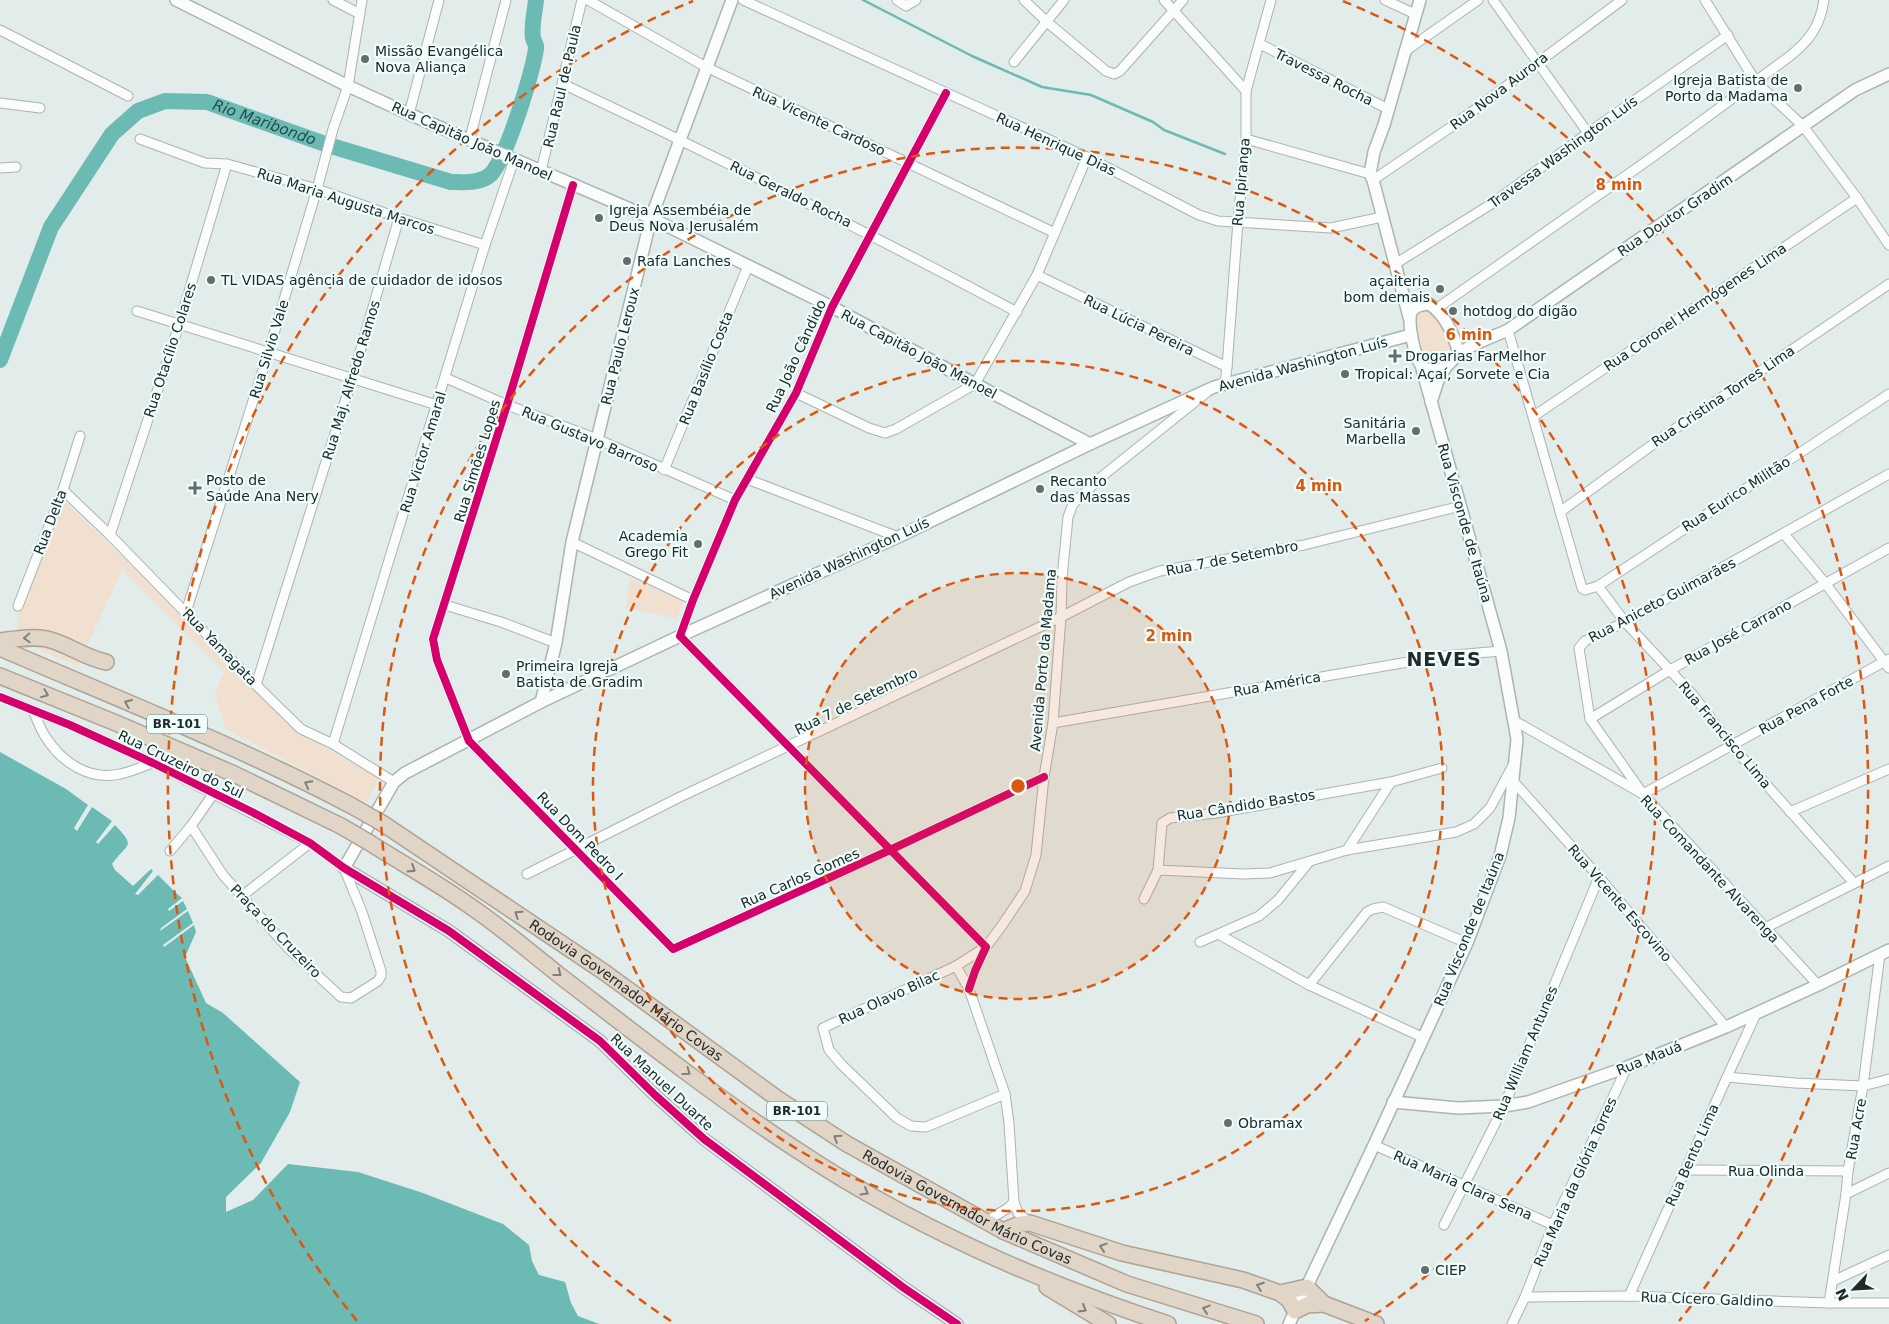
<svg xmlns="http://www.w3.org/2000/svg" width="1889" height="1324" font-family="'DejaVu Sans',sans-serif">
	<rect width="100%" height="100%" fill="#e2ecea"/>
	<g fill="#f1dfcf">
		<path d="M1419 307 1439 313 1454 350C1444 359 1438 362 1425 360L1416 333 1415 309Z"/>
		<path d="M63 500 194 625 288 725 348 761 379 776 367 803 226 729 215 695 224 671 122 570 78 666 18 641 17 625 22 601Z"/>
		<path d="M630 578 683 601 677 619 626 607Z"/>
	</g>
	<path fill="#6bbab4" d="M0 752 66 789 88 805 74 828 77 831 92 807 112 821 96 842 98 844 115 825C137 848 127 843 112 864L115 870 133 886 151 869 153 871 135 894 138 895 158 875 175 892 174 894 176 893 182 898 168 909 169 911 183 901 187 909 161 928 160 931 188 911 193 923 163 945 164 947 194 925 196 932 185 957 206 1003 223 1013 300 1082 290 1112 261 1163 226 1197V1212L253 1200 288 1164 358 1172 423 1193 503 1224 529 1245 532 1261 539 1275 565 1282 571 1303 578 1316 599 1324H0Z"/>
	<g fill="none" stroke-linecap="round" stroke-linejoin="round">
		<path stroke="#6bbab4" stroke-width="2.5" d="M863 0 972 56 1042 87 1091 95 1153 122 1164 130 1225 154"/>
		<path stroke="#6bbab4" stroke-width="16" id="s1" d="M0 360 51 227 112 134 138 111 165 101 207 102 328 145 451 182C463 182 481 184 491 174 507 157 532 74 536 49 537 44 534 43 533 38 531 27 535 11 536 0"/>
		<defs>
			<g id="street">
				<path d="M333 0 360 14"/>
				<path d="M588 0 706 67 1055 233"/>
				<path d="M743 0 1087 157 1199 215 1218 221 1331 228 1382 217"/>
				<path d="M897 0 906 6 916 0"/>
				<path d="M1024 0 1047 22 1106 71 1114 74 1120 71 1183 0"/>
				<path d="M1164 0 1246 91"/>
				<path d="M1385 0 1415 14"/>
				<path d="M1493 0 1588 133"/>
				<path d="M1705 0 1756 82 1803 126 1857 198 1889 245"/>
				<path d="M0 30 128 96"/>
				<path d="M1260 44 1388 109"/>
				<path d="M1404 52 1478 0"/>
				<path d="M1014 62 1064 0"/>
				<path d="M563 84C716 156 867 232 1017 312"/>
				<path d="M946 93 832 307 796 393 735 500 693 600 680 636 986 947 975 971 969 989"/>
				<path d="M0 103 40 108"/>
				<path d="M409 114 439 0"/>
				<path d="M470 138 506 0"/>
				<path d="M140 139 205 163 227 164 317 189 399 218 485 245"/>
				<path d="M1246 139 1370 174"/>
				<path d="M0 168 16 167"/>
				<path d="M541 171 582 0"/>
				<path d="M1373 180 1454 125 1622 0"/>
				<path d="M573 185 507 405 433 639 437 660 469 741 673 949 890 850 1044 777"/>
				<path d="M1395 264 1493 203 1588 133 1728 35"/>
				<path d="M1037 275 1227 367 1225 383"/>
				<path d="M1436 309 1654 156 1790 56C1810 40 1820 26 1824 0"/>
				<path d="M137 311 437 405"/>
				<path d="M1508 330 1582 588 1585 590 1598 586 1889 394"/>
				<path d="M1227 367 1238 221 1246 139V91L1271 0"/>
				<path d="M446 378 507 405 597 439 735 500"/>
				<path d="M796 393 869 428 885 433 896 429 975 384 1037 275 1087 157"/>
				<path d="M1534 416 1857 198"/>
				<path d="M664 470 748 266"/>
				<path d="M1889 474 1625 622 1585 641 1579 648 1590 719 1643 794 1889 659"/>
				<path d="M747 479 898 537"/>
				<path d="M63 490 110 535 256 685 301 729 333 744 394 782"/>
				<path d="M1560 512 1663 437 1889 284"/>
				<path d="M1784 534 1825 583 1889 668"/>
				<path d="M110 535 179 325 227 164"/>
				<path d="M572 542 693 600"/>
				<path d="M1598 586 1625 622 1693 695 1732 746 1854 883"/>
				<path d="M445 605 501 622 556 643"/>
				<path d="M18 606 63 490 80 436"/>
				<path d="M186 612 267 357 317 189 333 129 348 86 362 0"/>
				<path d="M256 685 352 379 399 218"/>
				<path d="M0 697 70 725 153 763 310 843 344 868 362 912 381 971V976L378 981 351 998 341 997 288 948 223 875 191 826"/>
				<path d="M33 711C37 719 40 728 45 736 61 762 89 781 120 774 131 772 143 766 153 763"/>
				<path d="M1590 719 1670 670 1889 548"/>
				<path d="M1513 720 1643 794 1818 985"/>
				<path d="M1053 723 1443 656 1501 651"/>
				<path d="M333 744 485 245 514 160"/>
				<path d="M1442 768 1391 782 1216 813 1170 818 1162 823 1158 870 1243 874 1270 873 1347 850 1456 832 1474 824 1490 808 1513 765"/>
				<path d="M1513 781 1599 877 1726 1027"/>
				<path d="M1790 812 1889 769"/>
				<path d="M1347 850 1391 782"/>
				<path d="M170 851 191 826 214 793"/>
				<path d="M527 874 680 797 1061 617 1129 582 1160 571 1304 545 1461 506"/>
				<path d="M242 896 310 843"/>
				<path d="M1144 899 1158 870"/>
				<path d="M1765 928 1889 866"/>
				<path d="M1220 935 1309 985 1424 1038"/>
				<path d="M1200 942 1259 916 1278 900 1309 862"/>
				<path d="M956 966 823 1028 829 1050 842 1065 897 1118 911 1126 926 1127 1005 1094"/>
				<path d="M1309 985 1367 912 1373 909 1383 907 1467 943"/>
				<path d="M1727 1077 1795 1083 1863 1086 1889 1079"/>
				<path d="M1374 1145 1553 1225"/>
				<path d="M1685 1170 1848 1171"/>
				<path d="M1846 1194 1889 1173"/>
				<path d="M985 1222 1008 1208 1014 1202"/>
				<path d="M1030 1223 1018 1213 1014 1202 1009 1123 1005 1094 969 989 956 966 986 947 1003 924 1025 891 1036 855 1044 777 1053 723 1061 617 1062 578 1068 517 1073 504 1100 478 1206 393"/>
				<path d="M1444 1225 1504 1106 1599 877"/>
				<path d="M1833 1281 1889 1255"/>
				<path d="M1629 1296 1727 1077 1756 1014"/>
				<path d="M1525 1297 1629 1296 1829 1303H1889"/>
				<path d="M1829 1303 1846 1194 1848 1171 1863 1086 1880 954"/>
				<path d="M1512 1324 1525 1297 1553 1225 1627 1067"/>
			</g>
			<g id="secondary">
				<path d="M176 0 348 86 409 114 651 218 832 307 975 384 1090 444"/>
				<path d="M1409 317 1373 180 1370 174 1374 152 1384 125 1420 0"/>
				<path d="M1459 354C1454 335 1446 315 1429 304 1422 305 1416 305 1412 311 1406 319 1415 359 1422 366 1425 369 1431 371 1436 370 1448 369 1451 360 1460 353 1471 344 1495 336 1508 330L1855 90 1889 74"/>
				<path d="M1431 402 1439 378 1446 367"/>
				<path d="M541 702 556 643 572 542 651 218 732 0"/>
				<path d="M1393 1102 1458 1108 1504 1106 1528 1102 1627 1067 1726 1027 1818 985 1889 950"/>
				<path d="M957 1324 904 1288 704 1139 655 1095 600 1041 449 931 344 868 394 782 405 773 541 702 680 636 898 537 1090 444 1214 387 1411 335"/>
				<path d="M1289 1324 1374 1145 1467 943 1500 856 1509 818 1517 739 1501 651 1421 365"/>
			</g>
			<g id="highway">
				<path d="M0 641C16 639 31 636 47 639 68 644 85 658 106 662"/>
				<path d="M0 648C118 699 238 746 352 806"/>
				<path d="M0 676 116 723 234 774 341 826"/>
				<path id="s2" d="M382 823 604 972 778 1099 847 1144 1003 1231 1127 1284 1256 1324"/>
				<path d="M370 843C403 864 438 883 470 906 501 927 530 952 559 975 636 1034 713 1095 794 1148 909 1225 1036 1281 1168 1324"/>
				<path d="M1003 1231 1020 1224 1030 1223 1122 1253 1243 1280 1280 1293 1307 1287 1324 1304 1376 1324"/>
				<path d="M1047 1287 1108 1324"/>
				<path d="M1280 1293 1289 1300 1295 1311 1307 1305 1324 1304"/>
			</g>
		</defs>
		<use href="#street" stroke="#acb4b2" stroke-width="11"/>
		<use href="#secondary" stroke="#acb4b2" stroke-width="14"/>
		<use href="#highway" stroke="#ada394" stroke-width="18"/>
		<use href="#street" stroke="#fbfcfc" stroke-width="9"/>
		<use href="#secondary" stroke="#fbfcfc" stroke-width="11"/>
		<use href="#highway" stroke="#e0d5c7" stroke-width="15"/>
		<defs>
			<g id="highway-bridge">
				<path d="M352 806 382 823"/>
				<path d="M341 826 370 843"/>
			</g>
		</defs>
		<use href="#highway-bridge" stroke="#ada394" stroke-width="18" stroke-linecap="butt"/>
		<use href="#highway-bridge" stroke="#e0d5c7" stroke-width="15"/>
		<defs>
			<g id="cycleway">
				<path d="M946 93 832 307 796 393 735 500 693 600 680 636 986 947 975 971 969 989"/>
				<path d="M573 185 507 405 433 639 437 660 469 741 673 949 890 850 1044 777"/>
				<path d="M0 697 70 725 153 763 252 812 310 843 344 868 449 931 600 1041 655 1095 704 1139 904 1288 957 1324"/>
			</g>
		</defs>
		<use href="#cycleway" stroke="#ecfdfb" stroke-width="11"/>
		<use href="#cycleway" stroke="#d6006c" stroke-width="8"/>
	</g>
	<defs><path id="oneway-chevron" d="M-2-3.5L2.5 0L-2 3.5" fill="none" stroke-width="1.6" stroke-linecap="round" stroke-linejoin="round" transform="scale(1.25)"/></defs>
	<g stroke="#817f78">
		<use href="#oneway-chevron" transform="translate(27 638) rotate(177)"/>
		<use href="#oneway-chevron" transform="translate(45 694) rotate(22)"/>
		<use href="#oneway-chevron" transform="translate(128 703) rotate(-157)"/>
		<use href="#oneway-chevron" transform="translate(308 784) rotate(-152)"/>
		<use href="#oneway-chevron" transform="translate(412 869) rotate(32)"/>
		<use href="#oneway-chevron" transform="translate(518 914) rotate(-146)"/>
		<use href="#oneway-chevron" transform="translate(558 973) rotate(38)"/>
		<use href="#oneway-chevron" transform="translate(687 1072) rotate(36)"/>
		<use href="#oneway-chevron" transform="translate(837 1138) rotate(-147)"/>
		<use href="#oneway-chevron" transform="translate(865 1192) rotate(30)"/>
		<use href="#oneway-chevron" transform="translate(1103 1247) rotate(-162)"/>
		<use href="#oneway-chevron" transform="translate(1260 1286) rotate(-160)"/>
		<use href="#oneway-chevron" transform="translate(1083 1309) rotate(30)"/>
		<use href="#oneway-chevron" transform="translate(1206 1309) rotate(-162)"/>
	</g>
	<circle cx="1018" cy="786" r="213" fill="#de570d" fill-opacity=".12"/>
	<g fill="none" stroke="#de570d" stroke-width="2.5" stroke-dasharray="9 6">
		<circle cx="1018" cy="786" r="213"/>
		<circle cx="1018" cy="786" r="425"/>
		<path d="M671 1321A638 638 0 1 1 1365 1321"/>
		<path d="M357 1321A850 850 0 0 1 693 1M1343 1A850 850 0 0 1 1679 1321"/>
	</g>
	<g fill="#656d6c" stroke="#ecfdfb" stroke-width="2">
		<circle cx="365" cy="59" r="5"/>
		<circle cx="1798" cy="88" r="5"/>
		<circle cx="599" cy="218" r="5"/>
		<circle cx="627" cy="261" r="5"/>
		<circle cx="211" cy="280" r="5"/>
		<circle cx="1440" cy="289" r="5"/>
		<circle cx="1453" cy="311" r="5"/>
		<path d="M1392.5 348.5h5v5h5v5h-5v5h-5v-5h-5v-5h5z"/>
		<circle cx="1345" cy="374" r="5"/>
		<circle cx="1416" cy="431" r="5"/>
		<path d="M192.5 480.5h5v5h5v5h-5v5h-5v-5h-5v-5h5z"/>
		<circle cx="1040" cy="489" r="5"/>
		<circle cx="698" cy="544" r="5"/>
		<circle cx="506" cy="674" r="5"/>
		<circle cx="1228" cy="1123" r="5"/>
		<circle cx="1425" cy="1270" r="5"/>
	</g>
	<g text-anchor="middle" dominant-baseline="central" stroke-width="4.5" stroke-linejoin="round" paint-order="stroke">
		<g fill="#ecfdfb" stroke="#5f6967" stroke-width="1">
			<rect x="147" y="714.5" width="60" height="19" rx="4"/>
			<rect x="767" y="1101.5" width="60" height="19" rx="4"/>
		</g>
		<g font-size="12" font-weight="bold" fill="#222928">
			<text x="177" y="724">BR-101</text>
			<text x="797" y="1111">BR-101</text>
		</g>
		<g font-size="14" fill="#222928" stroke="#ecfdfb" text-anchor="start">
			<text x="375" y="51">Missão Evangélica<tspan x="375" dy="16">Nova Aliança</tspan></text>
			<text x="1788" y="80" text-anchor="end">Igreja Batista de<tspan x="1788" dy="16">Porto da Madama</tspan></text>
			<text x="609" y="210">Igreja Assembéia de<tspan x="609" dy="16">Deus Nova Jerusalém</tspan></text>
			<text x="637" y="261">Rafa Lanches</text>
			<text x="221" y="280">TL VIDAS agência de cuidador de idosos</text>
			<text x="1430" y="281" text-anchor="end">açaiteria<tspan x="1430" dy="16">bom demais</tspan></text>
			<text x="1463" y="311">hotdog do digão</text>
			<text x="1405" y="356">Drogarias FarMelhor</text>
			<text x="1355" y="374">Tropical: Açaí, Sorvete e Cia</text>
			<text x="1406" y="423" text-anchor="end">Sanitária<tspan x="1406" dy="16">Marbella</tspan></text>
			<text x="206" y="480">Posto de<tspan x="206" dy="16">Saúde Ana Nery</tspan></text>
			<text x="1050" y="481">Recanto<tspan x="1050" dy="16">das Massas</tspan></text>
			<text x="688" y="536" text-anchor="end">Academia<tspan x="688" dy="16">Grego Fit</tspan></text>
			<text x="516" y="666">Primeira Igreja<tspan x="516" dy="16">Batista de Gradim</tspan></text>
			<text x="1238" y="1123">Obramax</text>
			<text x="1435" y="1270">CIEP</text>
		</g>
		<g font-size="14" fill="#222928" stroke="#ecfdfb">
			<text transform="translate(1324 77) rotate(27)">Travessa Rocha</text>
			<text transform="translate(562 86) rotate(-77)">Rua Raul de Paula</text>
			<text transform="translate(1499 91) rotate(-37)">Rua Nova Aurora</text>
			<text transform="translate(819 121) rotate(25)">Rua Vicente Cardoso</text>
			<text transform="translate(472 141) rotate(24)">Rua Capitão João Manoel</text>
			<text transform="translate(1056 144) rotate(25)">Rua Henrique Dias</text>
			<text transform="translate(1563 152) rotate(-36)">Travessa Washington Luís</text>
			<text transform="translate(1241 182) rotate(-85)">Rua Ipiranga</text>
			<text transform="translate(791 194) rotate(26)">Rua Geraldo Rocha</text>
			<text transform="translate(346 201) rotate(18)">Rua Maria Augusta Marcos</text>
			<text transform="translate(1675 215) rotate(-34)">Rua Doutor Gradim</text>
			<text transform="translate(1695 307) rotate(-34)">Rua Coronel Hermógenes Lima</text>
			<text transform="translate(1139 325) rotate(26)">Rua Lúcia Pereira</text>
			<text transform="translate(620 346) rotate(-76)">Rua Paulo Leroux</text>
			<text transform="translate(269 349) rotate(-73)">Rua Silvio Vale</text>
			<text transform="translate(170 350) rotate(-72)">Rua Otacílio Colares</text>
			<text transform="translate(919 354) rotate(28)">Rua Capitão João Manoel</text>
			<text transform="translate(796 356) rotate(-65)">Rua João Cândido</text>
			<text transform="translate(1303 364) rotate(-15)">Avenida Washington Luís</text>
			<text transform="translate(706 368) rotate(-68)">Rua Basílio Costa</text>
			<text transform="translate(351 380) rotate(-73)">Rua Maj. Alfredo Ramos</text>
			<text transform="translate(1723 396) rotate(-34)">Rua Cristina Torres Lima</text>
			<text transform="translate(590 439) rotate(23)">Rua Gustavo Barroso</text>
			<text transform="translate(423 452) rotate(-73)">Rua Victor Amaral</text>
			<text transform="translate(477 461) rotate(-73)">Rua Simões Lopes</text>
			<text transform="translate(1736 494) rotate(-33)">Rua Eurico Militão</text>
			<text transform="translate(50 522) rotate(-69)">Rua Delta</text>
			<text transform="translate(1465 523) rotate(74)">Rua Visconde de Itaúna</text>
			<text transform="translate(849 558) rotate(-25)">Avenida Washington Luís</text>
			<text transform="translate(1232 558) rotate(-11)">Rua 7 de Setembro</text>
			<text transform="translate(1662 600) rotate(-28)">Rua Aniceto Guimarães</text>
			<text transform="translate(1738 632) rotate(-29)">Rua José Carrano</text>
			<text transform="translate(220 647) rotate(46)">Rua Yamagata</text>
			<text transform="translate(1043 660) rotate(-85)">Avenida Porto da Madama</text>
			<text transform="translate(1277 684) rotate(-10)">Rua América</text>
			<text transform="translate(856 701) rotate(-26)">Rua 7 de Setembro</text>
			<text transform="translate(1806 705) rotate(-29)">Rua Pena Forte</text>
			<text transform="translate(1725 735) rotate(50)">Rua Francisco Lima</text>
			<text transform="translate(181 764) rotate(26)">Rua Cruzeiro do Sul</text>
			<text transform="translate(1246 805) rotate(-9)">Rua Cândido Bastos</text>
			<text transform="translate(580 836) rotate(46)">Rua Dom Pedro I</text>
			<text transform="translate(1710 869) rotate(47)">Rua Comandante Alvarenga</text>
			<text transform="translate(800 878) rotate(-24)">Rua Carlos Gomes</text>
			<text transform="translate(1620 903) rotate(49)">Rua Vicente Escovino</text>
			<text transform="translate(1469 929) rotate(-68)">Rua Visconde de Itaúna</text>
			<text transform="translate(276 931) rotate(46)">Praça do Cruzeiro</text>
			<text stroke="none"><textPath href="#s2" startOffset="296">Rodovia Governador Mário Covas</textPath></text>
			<text transform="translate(889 997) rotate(-25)">Rua Olavo Bilac</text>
			<text transform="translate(1525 1053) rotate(-67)">Rua William Antunes</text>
			<text transform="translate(1649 1058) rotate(-22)">Rua Mauá</text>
			<text transform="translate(662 1082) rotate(43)">Rua Manuel Duarte</text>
			<text transform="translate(1856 1129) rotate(-80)">Rua Acre</text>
			<text transform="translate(1692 1155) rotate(-66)">Rua Bento Lima</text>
			<text x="1766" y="1171">Rua Olinda</text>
			<text transform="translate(1575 1182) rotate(-66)">Rua Maria da Glória Torres</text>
			<text transform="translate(1463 1185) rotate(24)">Rua Maria Clara Sena</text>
			<text stroke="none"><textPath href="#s2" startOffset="701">Rodovia Governador Mário Covas</textPath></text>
			<text transform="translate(1707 1299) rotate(2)">Rua Cícero Galdino</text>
		</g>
		<g font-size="15" font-style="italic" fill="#1f4d4a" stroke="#ecfdfb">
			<text stroke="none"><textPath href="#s1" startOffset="420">Rio Maribondo</textPath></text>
		</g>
		<g font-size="19" font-weight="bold" letter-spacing="1" fill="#222928" stroke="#ecfdfb">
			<text x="1444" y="659">NEVES</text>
		</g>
	</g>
	<circle cx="1018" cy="786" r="8" fill="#de570d" stroke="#ecfdfb" stroke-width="2.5"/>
	<g font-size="15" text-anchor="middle" font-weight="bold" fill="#de570d" stroke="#ecfdfb" stroke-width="4.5" stroke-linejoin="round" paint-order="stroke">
		<text x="1619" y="190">8 min</text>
		<text x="1469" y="340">6 min</text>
		<text x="1319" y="491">4 min</text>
		<text x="1169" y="641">2 min</text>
	</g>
	<g transform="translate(1854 1289) rotate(245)" stroke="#ecfdfb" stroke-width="4" paint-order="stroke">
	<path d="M0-4L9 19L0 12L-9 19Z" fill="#222928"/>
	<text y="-8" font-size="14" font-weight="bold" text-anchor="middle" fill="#222928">N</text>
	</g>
</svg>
